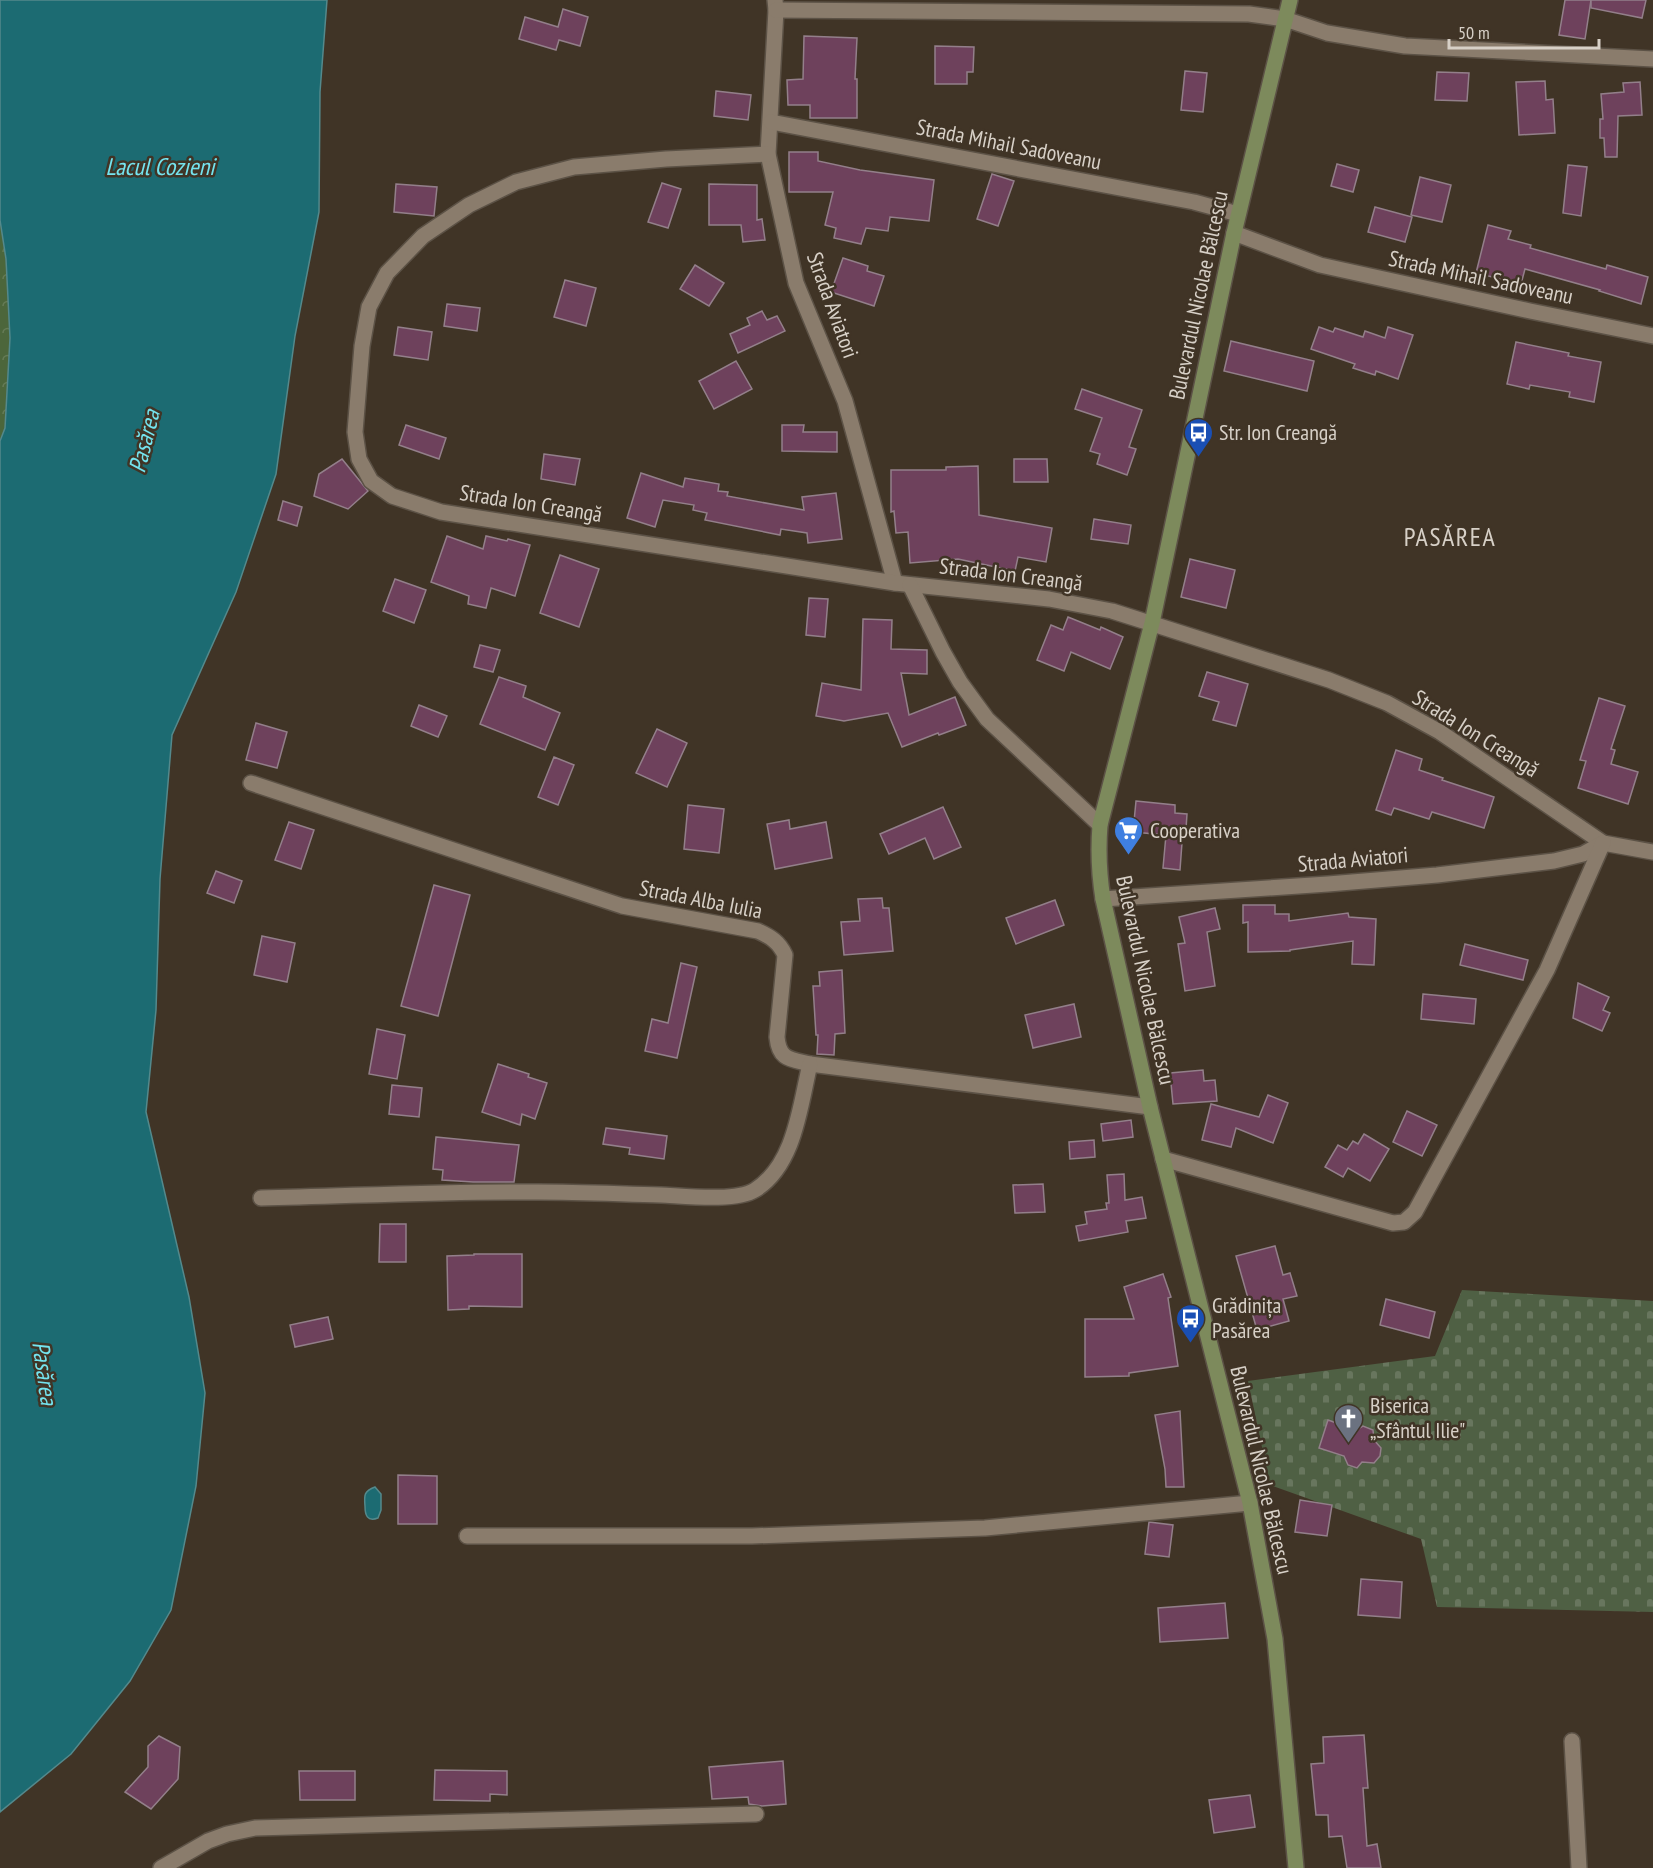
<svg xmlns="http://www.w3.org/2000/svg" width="1653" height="1868" font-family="'PT Sans Narrow',sans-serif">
	<defs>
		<pattern id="forest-crowns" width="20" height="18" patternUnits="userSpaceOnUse" patternTransform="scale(1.5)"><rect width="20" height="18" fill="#4c663b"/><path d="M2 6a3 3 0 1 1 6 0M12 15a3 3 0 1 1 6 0" fill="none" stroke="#657b56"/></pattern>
		<pattern id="cemetery-stones" width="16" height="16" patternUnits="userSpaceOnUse" patternTransform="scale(1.5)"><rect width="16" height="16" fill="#4f6044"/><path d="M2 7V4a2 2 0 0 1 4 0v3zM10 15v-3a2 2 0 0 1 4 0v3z" fill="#68765e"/></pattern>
	</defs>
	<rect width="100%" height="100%" fill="#403426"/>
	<path fill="url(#forest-crowns)" d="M0 220 6 259 10 338 5 428 0 441Z"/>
	<path fill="url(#cemetery-stones)" d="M1462 1290 1653 1301V1612L1437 1607 1421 1539 1270 1485 1248 1381 1435 1356Z"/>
	<g fill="#1c6b72" stroke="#54898c" stroke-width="1.5">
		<path d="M0 0H327L320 92 319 212 295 336 276 474 236 592 172 735 160 879 156 1010 146 1112 189 1297 205 1393 196 1486 171 1610 130 1681 71 1754 0 1812V441L5 428 10 338 6 259 0 220Z"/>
		<path d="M375 1487 381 1494V1510L378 1518C367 1522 365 1515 365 1506 364 1495 364 1491 375 1487Z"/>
	</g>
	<g fill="#6e415c" stroke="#937f8a" stroke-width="1.5">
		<path d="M1565 0H1591L1585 39 1559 35Z"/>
		<path d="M1591 0H1646L1642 18 1591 8Z"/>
		<path d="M563 9 588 17 580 46 559 40 556 50 519 39 525 17 558 27Z"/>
		<path d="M804 36 857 38 855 79H857V118H810V105H788L787 80 803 79Z"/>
		<path d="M935 46 974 47 973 72H967V84H935Z"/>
		<path d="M1185 71 1207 73 1203 112 1181 110Z"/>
		<path d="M1437 72 1469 73 1467 101 1435 100Z"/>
		<path d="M1545 81 1546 100 1553 99 1555 133 1519 135 1516 82Z"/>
		<path d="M1640 82 1642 115 1618 116 1617 157H1605L1604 138H1600V119H1603L1601 94 1624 92 1623 83Z"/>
		<path d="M716 91 751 95 748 120 714 116Z"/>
		<path d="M789 152H818V161L860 170 934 180 929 221 890 217 888 231 866 228 861 244 834 238 836 228 825 225 833 192H789Z"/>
		<path d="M1337 164 1359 170 1353 192 1331 186Z"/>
		<path d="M1568 165 1587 167 1581 216 1563 213Z"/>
		<path d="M992 174 1014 181 998 226 977 219Z"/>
		<path d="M1420 177 1451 185 1442 222 1411 215Z"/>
		<path d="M662 183 681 189 668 228 648 222Z"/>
		<path d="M396 184 437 187 434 216 394 212Z"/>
		<path d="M709 184 757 185V220L762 219 765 240 743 242 741 225H709Z"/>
		<path d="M1375 207 1412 217 1405 242 1368 232Z"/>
		<path d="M1488 225 1511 231 1508 239 1531 245 1530 248 1606 269 1607 265 1648 277 1641 304 1599 291 1600 290 1525 269 1521 284 1476 273Z"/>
		<path d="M843 258 868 266 867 271 884 276 874 306 831 292Z"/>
		<path d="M695 265 724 283 709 306 680 289Z"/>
		<path d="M565 280 596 288 586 326 554 317Z"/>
		<path d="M447 304 480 308 477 331 444 326Z"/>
		<path d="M762 311 767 320 777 316 785 331 738 353 730 334 750 325 747 318Z"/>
		<path d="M398 327 432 332 428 360 394 355Z"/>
		<path d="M1319 327 1333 332 1335 328 1363 337 1365 331 1385 338 1388 327 1413 335 1398 379 1376 371 1375 375 1353 368 1355 364 1311 349Z"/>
		<path d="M1231 341 1314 361 1307 391 1224 371Z"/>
		<path d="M1516 342 1569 353 1568 356 1601 362 1594 402 1569 397 1570 392 1530 385 1529 389 1507 384Z"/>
		<path d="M736 361 752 389 714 409 699 381Z"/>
		<path d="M1082 389 1142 410 1129 447 1136 449 1127 475 1097 464 1100 454 1090 451 1102 418 1075 409Z"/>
		<path d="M406 425 446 438 439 459 399 445Z"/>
		<path d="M782 425H804L803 432H837V452L782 451Z"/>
		<path d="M544 454 580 459 575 485 541 479Z"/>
		<path d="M342 459 368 491 348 509 314 496 319 474Z"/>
		<path d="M1014 459H1047L1048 482H1014Z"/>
		<path d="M978 466 979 515 1052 528 1046 562 1018 557 1015 571 958 559 910 563 908 532 896 533 894 511 891 512V470H946V467Z"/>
		<path d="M641 473 683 487 685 478 719 484 718 491 728 492 727 496 804 510 802 497 836 493 842 539 808 543 807 533 781 529 780 535 705 520 707 513 693 510 694 505 663 500 655 527 627 518Z"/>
		<path d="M283 501 302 507 297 526 278 520Z"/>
		<path d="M1094 519 1131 525 1128 544 1091 539Z"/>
		<path d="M447 536 483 549 486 536 507 541 508 539 530 545 515 596 491 588 486 608 468 604 469 596 431 582Z"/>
		<path d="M560 555 599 569 579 627 540 613Z"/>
		<path d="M1190 559 1235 570 1226 608 1181 597Z"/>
		<path d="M395 579 426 590 414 623 383 611Z"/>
		<path d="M809 598 828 599 825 637 806 635Z"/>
		<path d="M1068 617 1100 630 1101 627 1123 637 1110 669 1071 652 1064 671 1037 660 1051 625 1063 630Z"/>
		<path d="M863 619 892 620 891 649 927 650V674L901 673 909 715 955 697 966 725 939 735 938 733 902 747 888 713 844 721 816 716 822 683 861 690Z"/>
		<path d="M480 645 500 650 493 672 474 667Z"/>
		<path d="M1207 672 1248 684 1236 726 1213 720 1219 702 1199 696Z"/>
		<path d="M499 677 526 686 523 697 560 713 545 750 480 724Z"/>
		<path d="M1599 698 1625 706 1611 749 1615 750 1611 764 1638 772 1628 804 1578 788 1586 761 1580 760Z"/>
		<path d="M419 705 447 716 438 737 411 726Z"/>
		<path d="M256 723 287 732 277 768 246 760Z"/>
		<path d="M657 729 687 743 667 787 636 773Z"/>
		<path d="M1396 750 1422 759 1419 770 1443 778 1442 780 1494 797 1484 828 1432 812 1429 819 1394 808 1391 815 1376 810Z"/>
		<path d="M554 757 574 765 558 805 538 797Z"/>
		<path d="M1136 801 1175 805V813L1187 814 1186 829H1183L1180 870 1163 868 1166 835 1133 832Z"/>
		<path d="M688 805 724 809 719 853 684 849Z"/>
		<path d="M943 807 961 847 934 859 925 838 889 854 880 834Z"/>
		<path d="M789 820 790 829 826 822 832 858 775 869 767 824Z"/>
		<path d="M289 822 314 830 301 869 275 860Z"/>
		<path d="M216 871 242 881 234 903 207 893Z"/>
		<path d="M434 885 470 895 438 1016 401 1006Z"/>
		<path d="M882 898 883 908H889L893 951 844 955 841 922 860 921 858 899Z"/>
		<path d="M1055 900 1064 925 1016 944 1006 918Z"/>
		<path d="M1243 905H1275V914H1289V921L1348 913 1349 917 1376 919 1374 965 1352 964 1353 941 1290 950V951L1248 952V922L1243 923Z"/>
		<path d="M1215 908 1220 929 1207 932 1215 986 1185 991 1178 944 1185 943 1179 917Z"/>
		<path d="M262 936 295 943 287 982 254 975Z"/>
		<path d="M1465 944 1528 960 1523 980 1460 965Z"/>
		<path d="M681 963 697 967 677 1058 645 1051 652 1019 668 1023Z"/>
		<path d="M842 970 845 1033 835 1034 834 1055 817 1054 818 1035H816L813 986H820L819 972Z"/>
		<path d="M1578 983 1609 997 1603 1010 1610 1013 1602 1031 1573 1018Z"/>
		<path d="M1423 994 1476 999 1474 1024 1421 1019Z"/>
		<path d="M1074 1004 1081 1037 1033 1048 1025 1015Z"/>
		<path d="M377 1029 405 1035 397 1079 369 1074Z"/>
		<path d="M498 1064 529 1074 528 1077 547 1083 535 1119 522 1114 520 1125 482 1112Z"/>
		<path d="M1203 1070 1204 1081 1215 1080 1217 1101 1173 1104 1170 1073Z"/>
		<path d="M392 1085 422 1088 419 1117 389 1114Z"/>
		<path d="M1268 1095 1288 1103 1273 1143 1236 1128 1231 1147 1202 1140 1211 1104 1259 1117Z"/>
		<path d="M1407 1111 1437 1125 1422 1156 1393 1142Z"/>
		<path d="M1131 1120 1133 1137 1103 1141 1101 1124Z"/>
		<path d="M606 1128 667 1136 664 1159 629 1154 630 1148 603 1144Z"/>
		<path d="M1364 1134 1389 1149 1370 1181 1348 1168 1343 1177 1325 1167 1338 1145 1347 1150 1353 1141 1358 1144Z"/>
		<path d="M436 1137 519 1145 514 1182H473L442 1180 443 1170 433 1169Z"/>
		<path d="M1094 1140 1095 1157 1070 1159 1069 1142Z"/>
		<path d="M1124 1174 1125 1200 1142 1197 1146 1218 1126 1221 1128 1232 1079 1241 1076 1226 1087 1224 1085 1212 1107 1209 1106 1203H1109L1107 1175Z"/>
		<path d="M1043 1184 1045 1212 1015 1213 1013 1185Z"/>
		<path d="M380 1224H406V1262H379Z"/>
		<path d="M1275 1246 1283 1275 1290 1273 1297 1296 1283 1299 1289 1321 1257 1330 1236 1256Z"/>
		<path d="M474 1254H522V1307L469 1306V1309L448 1310 447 1256 474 1255Z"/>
		<path d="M1163 1274 1171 1297 1168 1298 1178 1366 1129 1373V1376L1085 1377V1319H1134L1124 1287Z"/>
		<path d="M1386 1299 1435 1312 1429 1338 1380 1325Z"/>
		<path d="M328 1317 333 1339 295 1347 290 1325Z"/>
		<path d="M1180 1411 1184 1487H1166L1165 1469 1155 1415Z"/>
		<path d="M1328 1420 1356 1430 1363 1426 1373 1430 1374 1440 1381 1448 1380 1456 1374 1463 1362 1462 1357 1468 1348 1465 1344 1456 1319 1448Z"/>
		<path d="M398 1475 437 1476V1524H398Z"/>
		<path d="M1300 1500 1332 1505 1327 1536 1295 1532Z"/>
		<path d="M1149 1522 1173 1525 1169 1557 1145 1554Z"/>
		<path d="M1361 1579 1402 1582 1400 1618 1358 1615Z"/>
		<path d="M1225 1603 1228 1638 1160 1642 1158 1608Z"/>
		<path d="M1364 1735 1368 1788H1363L1367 1846 1377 1844 1381 1868H1347L1342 1836 1329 1837 1328 1815H1316L1311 1764 1324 1763 1323 1737Z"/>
		<path d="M159 1736 180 1747 178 1779 151 1809 125 1792 148 1767V1746Z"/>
		<path d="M783 1761 786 1804 762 1806 749 1804 748 1797 712 1799 709 1767Z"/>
		<path d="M435 1770 507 1771V1795L490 1794V1801L434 1800Z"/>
		<path d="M299 1771H355V1800H300Z"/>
		<path d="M1250 1795 1255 1827 1214 1833 1209 1800Z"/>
	</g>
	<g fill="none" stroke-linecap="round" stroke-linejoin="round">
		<defs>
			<g id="minor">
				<path d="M775 0 776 10 768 154 796 283 845 401 895 583"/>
				<path d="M776 10 1249 14 1285 19 1327 33 1405 46 1653 59"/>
				<path d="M771 122 1194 202 1238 214"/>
				<path d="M768 154 666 159 574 167 516 182 469 205 423 236 387 273 369 307 362 346 355 432 359 459 371 481 392 496 441 512 895 583 1049 599 1112 611 1329 680 1387 703 1440 732 1603 843 1653 852"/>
				<path d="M1234 233 1320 265 1530 311 1653 336"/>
				<path d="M910 585 943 652 960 682 987 719 1100 825"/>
				<path d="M251 783 622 906 758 931C771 937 779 942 785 955L777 1037C779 1060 790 1059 810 1064L1150 1107"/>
				<path d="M1103 899 1328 884 1437 875 1554 861 1583 854 1603 843"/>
				<path d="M1163 1159 1393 1223 1404 1222 1415 1212 1547 970 1603 843"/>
				<path d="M261 1198C353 1196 446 1191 538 1192 579 1192 620 1194 661 1195 684 1196 736 1202 755 1190 795 1165 800 1106 810 1064"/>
				<path d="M467 1536H752L985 1528 1250 1503"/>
				<path d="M1572 1741 1579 1868"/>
				<path d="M161 1868 208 1841 227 1834 255 1828 756 1814"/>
			</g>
			<path id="major" d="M1290 0 1234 233 1152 623 1100 825C1098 850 1099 874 1103 899L1150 1107 1250 1503 1275 1639 1296 1868"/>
		</defs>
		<use href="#minor" stroke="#5c5246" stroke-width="18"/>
		<use href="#major" stroke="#5c5246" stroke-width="18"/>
		<use href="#minor" stroke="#8a7c6c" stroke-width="15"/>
		<use href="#major" stroke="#7d8a5c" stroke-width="15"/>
	</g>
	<defs>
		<symbol id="bus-pin" viewBox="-11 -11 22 30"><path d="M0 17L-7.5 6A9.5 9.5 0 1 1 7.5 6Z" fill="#1a4fb4" stroke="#403426"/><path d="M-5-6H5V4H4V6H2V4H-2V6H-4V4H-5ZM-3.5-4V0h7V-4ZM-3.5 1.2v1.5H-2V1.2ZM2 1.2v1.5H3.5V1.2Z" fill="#fff"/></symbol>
		<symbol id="supermarket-pin" viewBox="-11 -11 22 30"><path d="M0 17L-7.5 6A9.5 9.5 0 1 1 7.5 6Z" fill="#3f7fe0" stroke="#403426"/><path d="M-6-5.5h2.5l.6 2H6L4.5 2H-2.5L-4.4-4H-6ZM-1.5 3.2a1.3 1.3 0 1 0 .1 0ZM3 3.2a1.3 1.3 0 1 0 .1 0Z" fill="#fff"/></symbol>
		<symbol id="church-pin" viewBox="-11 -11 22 30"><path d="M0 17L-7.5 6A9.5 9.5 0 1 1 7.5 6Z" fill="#6b7280" stroke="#403426"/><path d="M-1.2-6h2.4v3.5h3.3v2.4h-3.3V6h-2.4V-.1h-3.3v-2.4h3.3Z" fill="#fff"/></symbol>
	</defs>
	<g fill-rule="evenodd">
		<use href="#bus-pin" x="1182" y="416" width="33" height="45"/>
		<use href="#supermarket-pin" x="1112" y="814" width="33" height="45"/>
		<use href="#bus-pin" x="1174" y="1302" width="33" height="45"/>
		<use href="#church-pin" x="1332" y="1402" width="33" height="45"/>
	</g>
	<g text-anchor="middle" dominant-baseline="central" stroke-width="5" stroke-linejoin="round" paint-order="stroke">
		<g font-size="22" fill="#d7d0c7" stroke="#403426">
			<text transform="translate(1009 144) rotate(11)">Strada Mihail Sadoveanu</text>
			<text transform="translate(1481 277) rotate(12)">Strada Mihail Sadoveanu</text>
			<text transform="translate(1198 295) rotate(-78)">Bulevardul Nicolae Bălcescu</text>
			<text transform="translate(833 305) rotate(70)">Strada Aviatori</text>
			<text transform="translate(531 503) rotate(9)">Strada Ion Creangă</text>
			<text transform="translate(1011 574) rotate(7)">Strada Ion Creangă</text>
			<text transform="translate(1476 733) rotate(32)">Strada Ion Creangă</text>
			<text transform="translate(1353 859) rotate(-5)">Strada Aviatori</text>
			<text transform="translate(701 899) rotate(11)">Strada Alba Iulia</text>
			<text transform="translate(1146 980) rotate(78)">Bulevardul Nicolae Bălcescu</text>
			<text transform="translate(1262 1470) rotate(77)">Bulevardul Nicolae Bălcescu</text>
		</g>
		<g font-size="22" fill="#d7d0c7" stroke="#403426" text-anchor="start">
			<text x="1219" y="432">Str. Ion Creangă</text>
			<text x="1150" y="830">Cooperativa</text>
			<text x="1212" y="1305">Grădinița<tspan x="1212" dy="25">Pasărea</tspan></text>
			<text x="1370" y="1405">Biserica<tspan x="1370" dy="25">„Sfântul Ilie"</tspan></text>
		</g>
		<g font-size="24" font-style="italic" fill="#74e4ef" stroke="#403426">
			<text x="160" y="166">Lacul Cozieni</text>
			<text transform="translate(144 441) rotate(-76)">Pasărea</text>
			<text transform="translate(45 1373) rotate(82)">Pasărea</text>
		</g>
		<g font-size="26" letter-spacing="1.5" fill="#d7d0c7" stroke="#403426">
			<text x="1450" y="536">PASĂREA</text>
		</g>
	</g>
	<path d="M1449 39v9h150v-9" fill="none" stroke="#d7d0c7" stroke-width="3"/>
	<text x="1458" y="39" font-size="18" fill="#d7d0c7" stroke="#403426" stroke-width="4.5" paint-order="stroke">50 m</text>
</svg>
